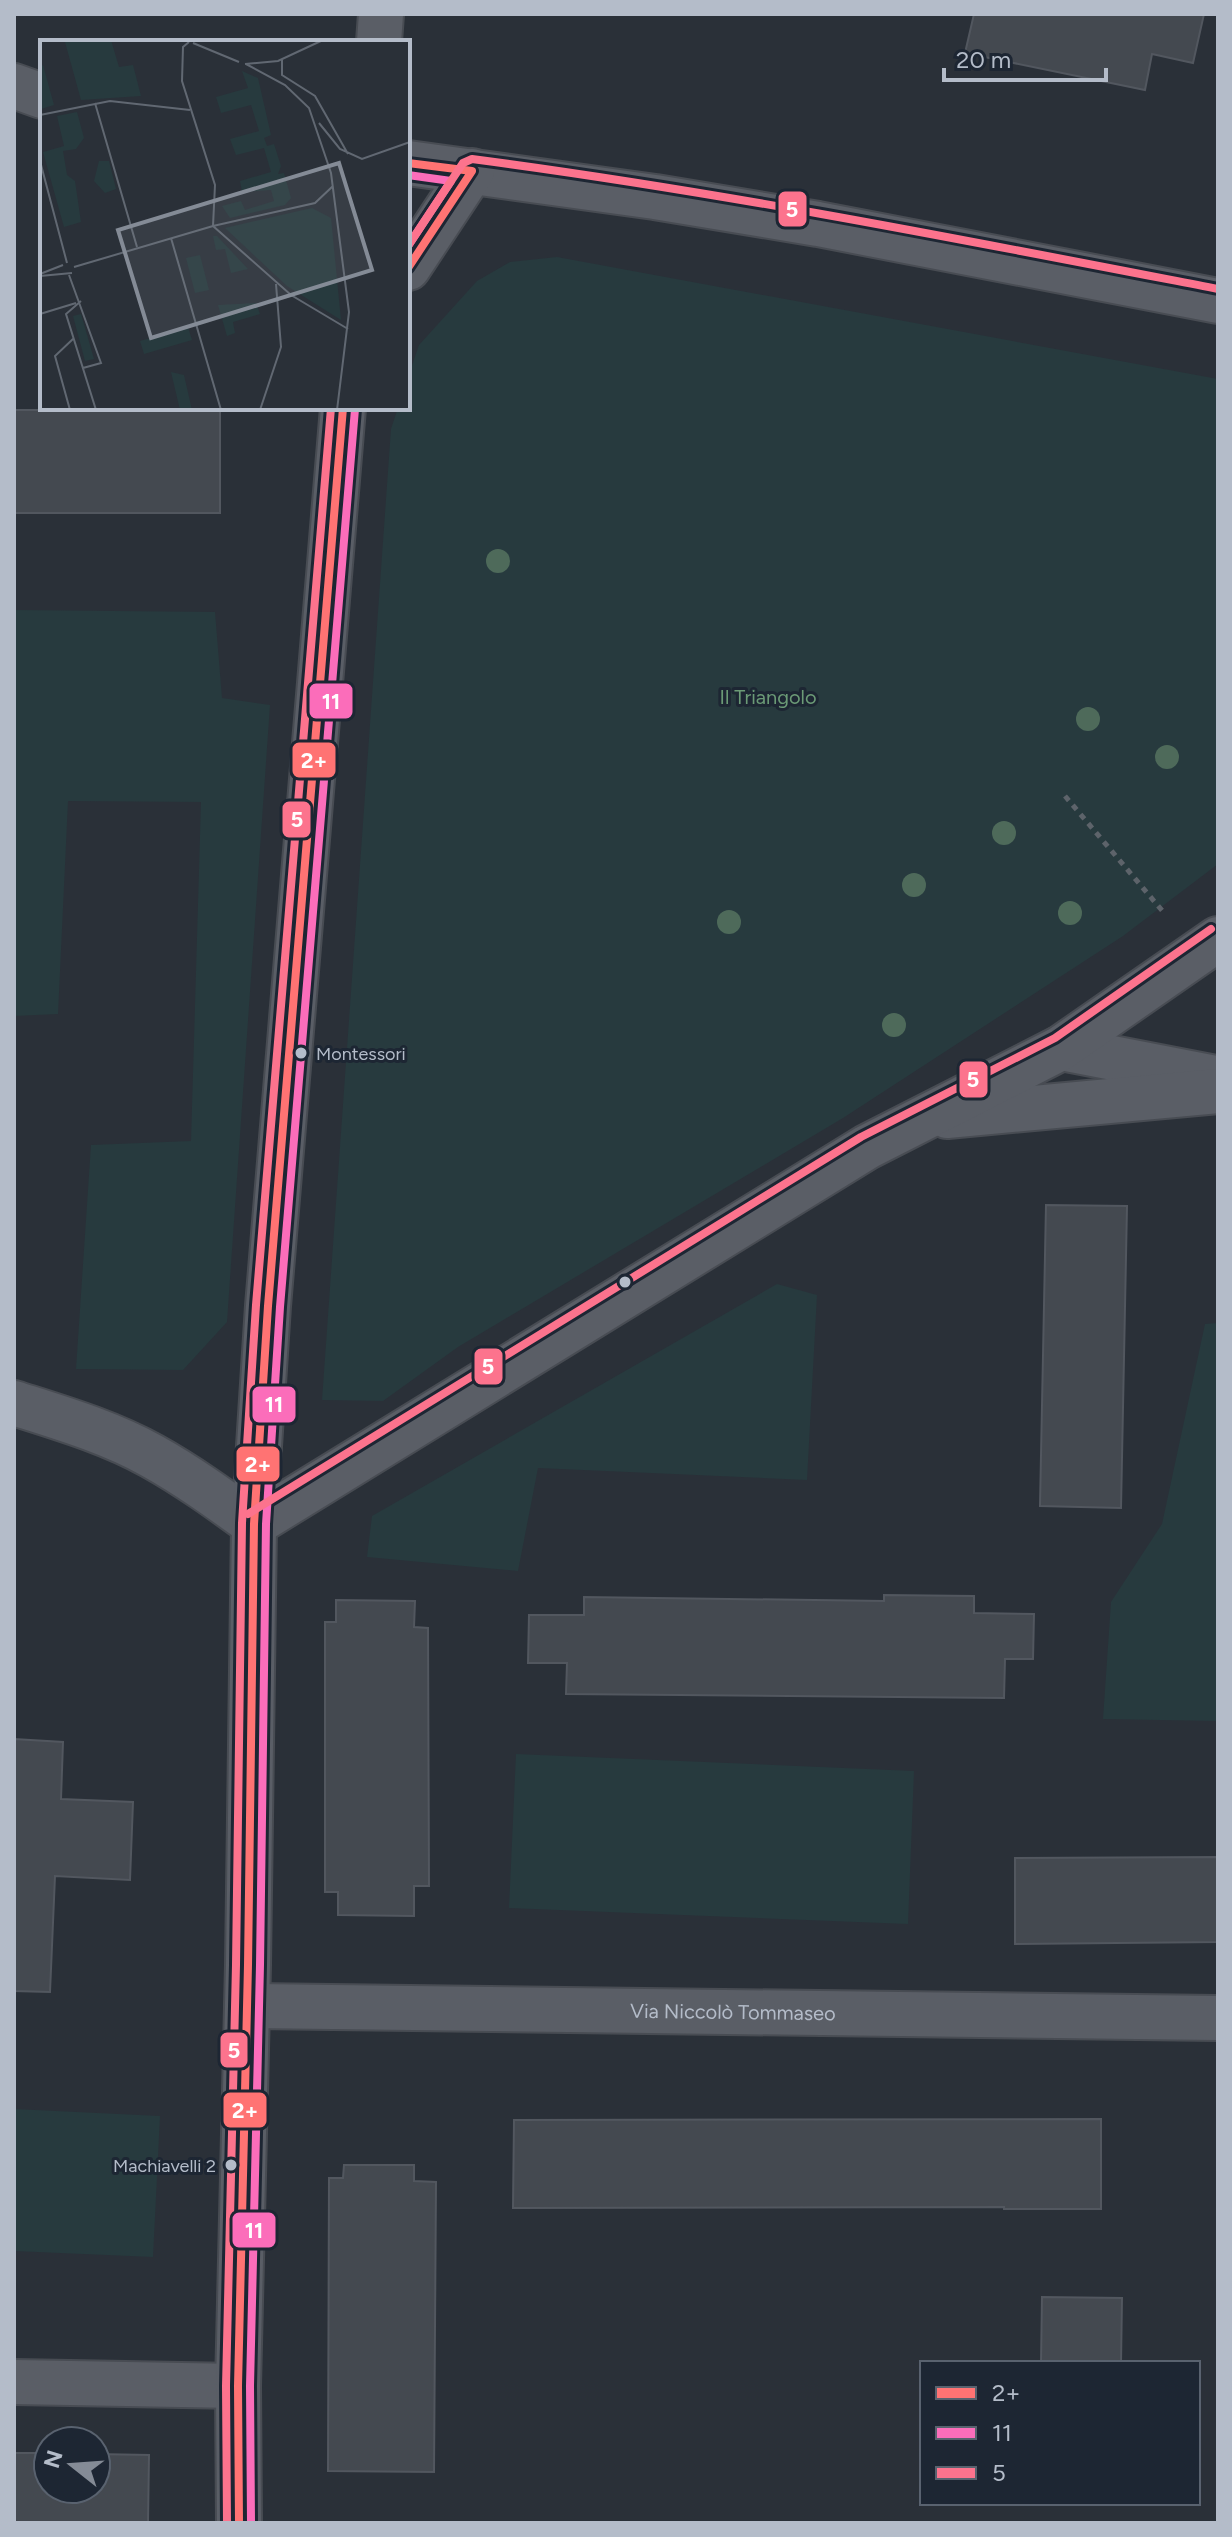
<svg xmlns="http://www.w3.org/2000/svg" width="1232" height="2537" font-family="Figtree,sans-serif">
<rect width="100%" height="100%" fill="#2a3038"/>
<!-- green -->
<g fill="#273a3e">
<polygon points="557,257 1218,379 1218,864 1123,936 843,1118 458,1347 383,1401 322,1400 391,429 398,408 408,408 408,377 419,345 477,281 510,262"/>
<polygon points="14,610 215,612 222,698 270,705 227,1322 183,1370 76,1369 91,1145 191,1141 201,802 68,801 58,1014 14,1016"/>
<polygon points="777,1284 817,1295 807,1480 538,1468 518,1571 367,1557 372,1516"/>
<polygon points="1218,1323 1218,1721 1103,1719 1111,1602 1162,1524 1205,1324"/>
<polygon points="516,1754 914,1771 908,1924 509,1908"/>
<polygon points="14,2109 160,2116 153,2257 14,2251"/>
</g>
<!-- building -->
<g fill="#444950" stroke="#52575f" stroke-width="2">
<polygon points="974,14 1204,14 1193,63 1152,54 1145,90 965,53"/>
<rect x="14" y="410" width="206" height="103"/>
<polygon points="1046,1205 1127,1206 1121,1508 1040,1506"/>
<polygon points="884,1595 974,1596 974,1613 1034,1614 1033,1659 1005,1659 1004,1698 566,1694 567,1663 528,1663 529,1615 584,1615 584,1597 884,1601"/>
<polygon points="336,1600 415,1601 414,1627 428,1628 429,1886 414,1886 414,1916 338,1915 338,1892 325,1892 325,1622 336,1622"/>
<polygon points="14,1739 63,1742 61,1799 133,1802 130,1880 55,1876 50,1992 14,1991"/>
<polygon points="1218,1857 1218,1942 1015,1944 1015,1858"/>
<polygon points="1101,2119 1101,2209 1004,2209 1004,2207 513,2208 514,2120"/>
<polygon points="344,2165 414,2165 414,2181 436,2182 434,2472 328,2471 329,2178 343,2178"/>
<polygon points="1042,2297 1122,2298 1121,2363 1041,2363"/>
<polygon points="14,2453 48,2453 48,2489 96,2489 96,2454 149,2455 148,2523 14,2523"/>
</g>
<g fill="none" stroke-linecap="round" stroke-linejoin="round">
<defs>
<g id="minor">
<polyline points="379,42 381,14"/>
<polyline points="14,86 42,96"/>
<polyline points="408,163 655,197 818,224 1218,301"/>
<polyline points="408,268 472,171"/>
<polyline points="1061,1048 1216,1078"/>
<polyline points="947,1116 1218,1091"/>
<path d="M14,1403c47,15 95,29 138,53 36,20 69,44 102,68"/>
<polyline points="254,1524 867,1147 1061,1048 1218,939"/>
<path id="s1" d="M247,2006l971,12"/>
<polyline points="14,2382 238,2386"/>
<polyline points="239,2523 238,2386 248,1965 254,1524 268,1306 343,408"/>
</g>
</defs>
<!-- minor casing -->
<use href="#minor" stroke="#484c53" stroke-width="48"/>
<!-- path -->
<polyline stroke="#5d636a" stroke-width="5" stroke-dasharray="6 6" stroke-linecap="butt" points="1065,796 1165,914"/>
<!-- minor -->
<use href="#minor" stroke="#5a5e66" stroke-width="44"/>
<defs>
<g id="bus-1">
<polyline points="408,163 472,171 408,268"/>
<polyline points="239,2523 238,2386 248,1965 254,1524 268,1306 343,408"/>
</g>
<g id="bus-2">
<polyline points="408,175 451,181 408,246"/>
<polyline points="251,2523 250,2386 260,1965 266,1524 280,1307 355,409"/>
</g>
<g id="bus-3">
<path d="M408,246l55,-83 9,-4c251,33 498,82 746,130"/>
<polyline points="248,1514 861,1137 1055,1038 1211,929"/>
<polyline points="227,2523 226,2386 236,1965 242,1523 256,1305 331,408"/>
</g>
</defs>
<!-- bus-1 casing -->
<use href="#bus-1" stroke="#1d2633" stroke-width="14"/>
<!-- bus-2 casing -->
<use href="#bus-2" stroke="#1d2633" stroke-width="14"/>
<!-- bus-3 casing -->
<use href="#bus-3" stroke="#1d2633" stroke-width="14"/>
<!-- bus-1 -->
<use href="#bus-1" stroke="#ff7373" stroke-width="8"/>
<!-- bus-2 -->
<use href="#bus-2" stroke="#fb6dba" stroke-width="8"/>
<!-- bus-3 -->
<use href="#bus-3" stroke="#fc738d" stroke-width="8"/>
</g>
<!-- trees -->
<g fill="#4e6a5a">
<circle cx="498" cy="561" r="12"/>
<circle cx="1088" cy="719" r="12"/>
<circle cx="1167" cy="757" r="12"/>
<circle cx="1004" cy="833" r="12"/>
<circle cx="914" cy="885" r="12"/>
<circle cx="1070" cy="913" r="12"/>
<circle cx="729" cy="922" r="12"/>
<circle cx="894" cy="1025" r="12"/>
</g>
<!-- markers -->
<g fill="#b4bcc9" stroke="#1d2633" stroke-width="3">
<circle cx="301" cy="1053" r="7"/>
<circle cx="625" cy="1282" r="7"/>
<circle cx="231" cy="2165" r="7"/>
</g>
<g text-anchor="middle" stroke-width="6" stroke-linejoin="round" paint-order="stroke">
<!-- bus labels -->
<g font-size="18" fill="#b4bcc9" stroke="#1d2633" text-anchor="start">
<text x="316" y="1060">Montessori</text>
<text x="216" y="2172" text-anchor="end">Machiavelli 2</text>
</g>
<!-- park labels -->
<g font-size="20" fill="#6b9a76" stroke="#1d2633">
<text x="768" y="704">Il Triangolo</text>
</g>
<!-- street labels -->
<g font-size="20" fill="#b4bcc9" stroke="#1d2633">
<text dy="7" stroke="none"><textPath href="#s1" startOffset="486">Via Niccolò Tommaseo</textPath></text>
</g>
</g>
<!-- overview -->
<g transform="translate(40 40)">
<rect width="370" height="370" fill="#2a3038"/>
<path d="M71,0l8,27 14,-2 8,31 -60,4 -16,-58zM3,25l11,40 -13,4 -1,-43zM202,31l16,7 13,57 -7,3 3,8 7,-2 7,22 -3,8 6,-1 7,25 -6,7 -55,13 -8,-12 19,-5 4,9 29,-9 -3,-11 -29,2 -2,-11 31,-9 -7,-24 -28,7 -6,-16 29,-8 -8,-26 -30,8 -5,-16 32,-9zM37,72l7,26 -8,11 -13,2 4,24 8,6 6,41 -17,5 -21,-75 21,-6 -7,-30zM59,121h10l7,28 -11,4 -11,-12zM272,168l19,10 10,102 -54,-34 -62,-58zM173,196h4l31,33 -17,4 -6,-24 -9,1zM160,215l9,35 -14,3 -9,-35zM216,263l4,11 -27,8 2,11 -8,3 -9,-31zM41,274l13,45 -9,2 -12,-45zM148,287l4,13 -48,14 -4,-13zM131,332l13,3 8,35h-12z" fill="#273a3e"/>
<path fill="none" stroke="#616872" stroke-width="2" d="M149,2l-6,5 -1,34 33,104 -2,41M153,3l46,19M242,19v16l33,21 33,58M205,24l33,-3 45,-21M206,24l39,21 24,23 22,65 18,139 -12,98M55,63l42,144M0,75l70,-14 80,9M279,83l21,26 22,10 48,-17M0,121l27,102M173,186l78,69 57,34M131,198l50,172M34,227l139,-41 102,-23 18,-17M0,234l23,-9M29,235l32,88 -18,5M0,236l32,-3M41,261l-15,13 30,96M0,274l36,-11M30,370l-15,-54 19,-18M220,370l21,-63 -5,-63"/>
<path fill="#848b96" fill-opacity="0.15" stroke="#848b96" stroke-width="4" d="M299,123l33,107 -221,68 -33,-108z"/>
<rect width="370" height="370" fill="none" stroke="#b4bcc9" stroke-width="4"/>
</g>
<g stroke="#1d2633" stroke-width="3">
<rect x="777" y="190" width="31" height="38" rx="8" fill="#fc738d"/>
<rect x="308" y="682" width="46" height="38" rx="8" fill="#fb6dba"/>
<rect x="291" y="741" width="46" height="38" rx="8" fill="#ff7373"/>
<rect x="281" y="800" width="31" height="39" rx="8" fill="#fc738d"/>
<rect x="958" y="1060" width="31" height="39" rx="8" fill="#fc738d"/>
<rect x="473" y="1347" width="31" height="39" rx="8" fill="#fc738d"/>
<rect x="251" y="1385" width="46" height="39" rx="8" fill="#fb6dba"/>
<rect x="235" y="1445" width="46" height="38" rx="8" fill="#ff7373"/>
<rect x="219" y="2031" width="30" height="38" rx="8" fill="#fc738d"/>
<rect x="222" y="2091" width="46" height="38" rx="8" fill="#ff7373"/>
<rect x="231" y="2211" width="46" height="38" rx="8" fill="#fb6dba"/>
</g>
<g font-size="22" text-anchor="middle" font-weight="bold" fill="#fff">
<text x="792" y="217">5</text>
<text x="331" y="709">11</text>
<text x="314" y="768">2+</text>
<text x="297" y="827">5</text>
<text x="973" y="1087">5</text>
<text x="488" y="1374">5</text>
<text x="274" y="1412">11</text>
<text x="258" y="1472">2+</text>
<text x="234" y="2058">5</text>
<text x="245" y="2118">2+</text>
<text x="254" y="2238">11</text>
</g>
<!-- border -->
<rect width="1232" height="2537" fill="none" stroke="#b4bcc9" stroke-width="32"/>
<!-- legend -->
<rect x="920" y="2361" width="280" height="144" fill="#1d2633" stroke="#59626f" stroke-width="2"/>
<rect x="936" y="2387" width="40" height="12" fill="#ff7373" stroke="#59626f" stroke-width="2"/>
<text x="992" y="2401" font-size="24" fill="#b4bcc9">2+</text>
<rect x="936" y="2427" width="40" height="12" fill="#fb6dba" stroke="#59626f" stroke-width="2"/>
<text x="992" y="2441" font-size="24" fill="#b4bcc9">11</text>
<rect x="936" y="2467" width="40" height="12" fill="#fc738d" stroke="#59626f" stroke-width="2"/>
<text x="992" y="2481" font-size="24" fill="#b4bcc9">5</text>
<!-- north arrow -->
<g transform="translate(72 2465) rotate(287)"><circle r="38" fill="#1d2633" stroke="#59626f" stroke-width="2"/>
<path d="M0-6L14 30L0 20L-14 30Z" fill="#848b96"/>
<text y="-12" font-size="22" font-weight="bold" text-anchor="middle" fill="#b4bcc9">N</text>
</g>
<!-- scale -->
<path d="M944 68v12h162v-12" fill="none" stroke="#b4bcc9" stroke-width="4"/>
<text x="956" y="68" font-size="24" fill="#b4bcc9" stroke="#1d2633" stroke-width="6" paint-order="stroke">20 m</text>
</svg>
